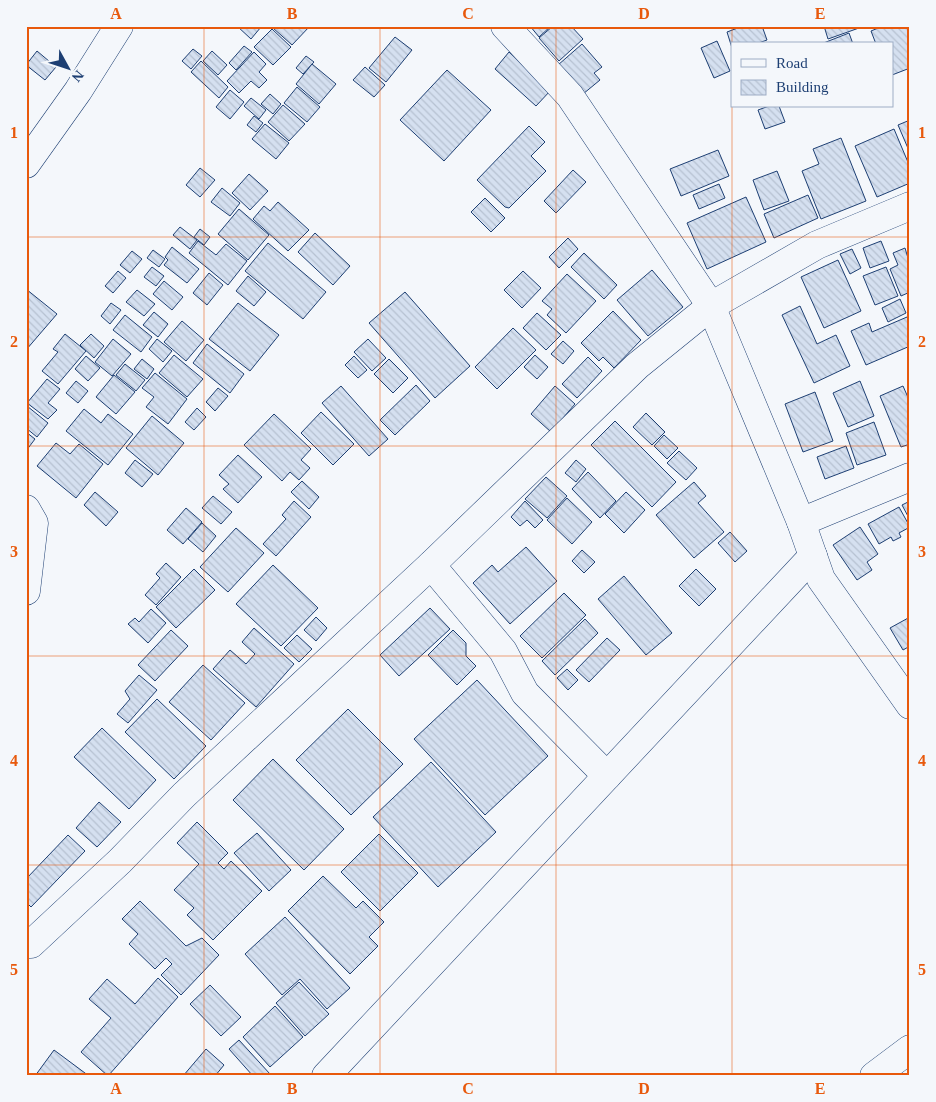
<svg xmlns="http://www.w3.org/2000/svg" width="936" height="1102" font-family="'Times New Roman',serif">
<defs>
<pattern id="building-back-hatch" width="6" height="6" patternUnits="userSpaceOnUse" patternTransform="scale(1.25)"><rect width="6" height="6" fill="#d5e0f0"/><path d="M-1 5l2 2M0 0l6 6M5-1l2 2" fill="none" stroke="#b6c1d1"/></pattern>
</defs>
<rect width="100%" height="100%" fill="#f4f7fb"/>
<!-- building -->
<g fill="url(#building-back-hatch)" stroke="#1d3f73">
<polygon points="237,26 260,26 261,27 251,39"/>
<polygon points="275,26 310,26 292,45 273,28"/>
<polygon points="530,26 551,26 539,37"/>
<polygon points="553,26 571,26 583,39 559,61 539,38"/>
<polygon points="743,26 762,26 767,40 756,44 732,44 732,48 727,32"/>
<polygon points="824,26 858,26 859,28 828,39"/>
<polygon points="883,26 910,26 910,68 892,75 892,44 876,44 871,31"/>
<polygon points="272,29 291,47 273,65 254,47"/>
<polygon points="849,33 853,44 821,44"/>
<polygon points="395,37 412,50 386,82 369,68"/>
<polygon points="717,41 730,71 714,78 701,48"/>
<polygon points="582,44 602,67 594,73 600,80 583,94 558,65"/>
<polygon points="244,46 252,52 236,70 229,63"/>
<polygon points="193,49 202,56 191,69 182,61"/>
<polygon points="37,51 56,67 45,80 26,65"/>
<polygon points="212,51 227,65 218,75 203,61"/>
<polygon points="254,52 266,64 259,72 267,80 259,88 251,81 239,93 227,81"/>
<polygon points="509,52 551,90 536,106 495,69"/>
<polygon points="306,56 314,62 303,74 296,68"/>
<polygon points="201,61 228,87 219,98 191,72"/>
<polygon points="312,64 336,84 319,104 296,84"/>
<polygon points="365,67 385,85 374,97 353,80"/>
<polygon points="447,70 491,110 444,161 400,120"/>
<polygon points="297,87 320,107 307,122 284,103"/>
<polygon points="230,90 244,102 230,119 216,107"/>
<polygon points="270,94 281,104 273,114 261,104"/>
<polygon points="251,98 266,110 259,119 244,106"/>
<polygon points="283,105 305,124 289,141 268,122"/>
<polygon points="769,106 779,106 785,122 765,129 758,110"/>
<polygon points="254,116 263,123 256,132 247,125"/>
<polygon points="910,120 910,153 898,125"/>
<polygon points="265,124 289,143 276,159 252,139"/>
<polygon points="529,126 545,142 531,156 546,171 509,208 505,207 477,180"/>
<polygon points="894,129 910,167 910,183 877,197 855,146"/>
<polygon points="841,138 866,201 821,219 802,171 819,164 813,149"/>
<polygon points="718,150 729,176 681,196 670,169"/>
<polygon points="200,168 215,180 200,197 186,185"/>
<polygon points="573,170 586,182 556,213 544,201"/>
<polygon points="777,171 789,201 764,210 753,180"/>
<polygon points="249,174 268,191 250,210 232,193"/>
<polygon points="719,184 725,198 699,209 693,195"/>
<polygon points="222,188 240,203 230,216 211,202"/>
<polygon points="808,195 818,218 774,238 764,214"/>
<polygon points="746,197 766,242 707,269 687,223"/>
<polygon points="485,198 505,218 491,232 471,212"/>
<polygon points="278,202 309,230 288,251 253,219 264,206 270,211"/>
<polygon points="239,209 269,235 248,260 218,234"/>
<polygon points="180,227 197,240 190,249 173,235"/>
<polygon points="200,229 210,237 204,245 194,237"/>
<polygon points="315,233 350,266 333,285 298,252"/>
<polygon points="568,238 578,249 559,268 549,257"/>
<polygon points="198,241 216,255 226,244 247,261 228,285 189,253"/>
<polygon points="881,241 889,261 870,268 863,248"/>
<polygon points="268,243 326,292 303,319 245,271"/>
<polygon points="172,247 199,269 187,283 164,265 168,260 165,257"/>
<polygon points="905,248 908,258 910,257 910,292 901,296 890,269 898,265 893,253"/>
<polygon points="852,249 861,268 850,274 840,254"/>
<polygon points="153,250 165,259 159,267 147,258"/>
<polygon points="132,251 142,259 130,273 120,265"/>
<polygon points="584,253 617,285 604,299 571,267"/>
<polygon points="838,260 861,311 824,328 801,277"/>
<polygon points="152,267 164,276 156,286 144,277"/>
<polygon points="886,267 898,296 875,305 863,276"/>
<polygon points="652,270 683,307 648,336 617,300"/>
<polygon points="118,271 126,278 113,293 105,286"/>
<polygon points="523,271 541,288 522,308 504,290"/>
<polygon points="209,273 223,285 207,305 193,293"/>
<polygon points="567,274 596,301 566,333 547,315 552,309 542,301"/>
<polygon points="248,276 266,292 254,306 236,291"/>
<polygon points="164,281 183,297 172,310 153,294"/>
<polygon points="26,289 57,314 26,350"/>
<polygon points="137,290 155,304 144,316 126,302"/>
<polygon points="405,292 470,366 435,398 369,323"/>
<polygon points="900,299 906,313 888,322 882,308"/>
<polygon points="111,303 121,310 110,324 101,316"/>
<polygon points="238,303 279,335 250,371 209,339"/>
<polygon points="800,306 817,344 836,335 850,366 814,383 782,315"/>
<polygon points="613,311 641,340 614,368 603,357 599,361 581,343"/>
<polygon points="154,312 168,324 158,337 143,325"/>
<polygon points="537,313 561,335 546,350 523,328"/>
<polygon points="125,315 152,337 141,352 113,330"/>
<polygon points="907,317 910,322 910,346 866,365 851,331 869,323 872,332"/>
<polygon points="182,321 204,340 186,361 164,342"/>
<polygon points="513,328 536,350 497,389 475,367"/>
<polygon points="65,334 86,351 58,384 42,371 58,352 53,349"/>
<polygon points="91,334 104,346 94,358 80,345"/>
<polygon points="113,339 131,354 112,376 95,362"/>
<polygon points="157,339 172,351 163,362 149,349"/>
<polygon points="368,339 386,358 372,371 354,352"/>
<polygon points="563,341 574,351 563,364 551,354"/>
<polygon points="207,344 244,374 230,393 193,363"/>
<polygon points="174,355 203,379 187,397 159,373"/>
<polygon points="535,355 548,367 537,379 524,367"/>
<polygon points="86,356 100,368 88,381 75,369"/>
<polygon points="354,356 367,370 358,378 345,365"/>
<polygon points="588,357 602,371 577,398 562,384"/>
<polygon points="142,359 154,369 147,379 134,369"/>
<polygon points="389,359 408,378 393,393 374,374"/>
<polygon points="125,364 145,380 136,391 116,375"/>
<polygon points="155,373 187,399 168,424 146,407 154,397 142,388"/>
<polygon points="114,375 135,392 116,414 96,397"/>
<polygon points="47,379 60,389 48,403 57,410 48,419 27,403"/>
<polygon points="76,381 88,391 78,403 66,393"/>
<polygon points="860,381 874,416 848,427 833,393"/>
<polygon points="416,385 430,401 395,435 380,420"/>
<polygon points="341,386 388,439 369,456 322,403"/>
<polygon points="555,386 575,404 551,432 531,414"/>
<polygon points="903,386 910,402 910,444 901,447 880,396"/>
<polygon points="218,388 228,396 215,411 206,402"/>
<polygon points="815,392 833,441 803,452 785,404"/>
<polygon points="27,406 48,423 37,437 26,428"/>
<polygon points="197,408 206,417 194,430 185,422"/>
<polygon points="84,409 101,423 108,414 133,434 108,465 66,431"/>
<polygon points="321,412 354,444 333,465 301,433"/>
<polygon points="646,413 665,432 652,445 633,427"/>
<polygon points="274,414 311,449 301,460 310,468 299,480 290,472 282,481 244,445"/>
<polygon points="152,416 184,443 158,475 126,448"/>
<polygon points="615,421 676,482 652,507 591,445"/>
<polygon points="874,422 886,455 857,465 846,433"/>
<polygon points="26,432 35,439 26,451"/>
<polygon points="664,435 678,448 667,459 654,446"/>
<polygon points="56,443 70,454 79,444 103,464 76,498 37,466"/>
<polygon points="846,446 854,468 825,479 817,457"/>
<polygon points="679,451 697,468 686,480 667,463"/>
<polygon points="238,455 262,477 238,503 223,489 229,484 219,475"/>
<polygon points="135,460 153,474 142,487 125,473"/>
<polygon points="576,460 586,469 576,482 565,473"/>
<polygon points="588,472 616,501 600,518 572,489"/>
<polygon points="546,477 567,496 547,518 525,499"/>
<polygon points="302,481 319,497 309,509 291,492"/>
<polygon points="694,482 706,496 698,503 724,532 694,558 656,515"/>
<polygon points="95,492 118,512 106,526 84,505"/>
<polygon points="626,492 645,510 624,533 605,514"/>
<polygon points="213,496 232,512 221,524 202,508"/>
<polygon points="567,498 592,522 572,544 547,520"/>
<polygon points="294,501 311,517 276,556 263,544 286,519 282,515"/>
<polygon points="525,501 543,520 535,528 527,520 520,526 511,517"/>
<polygon points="910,501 910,520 902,505"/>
<polygon points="899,507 910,527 899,533 901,537 893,541 891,537 879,544 868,524"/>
<polygon points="186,508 202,522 183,544 167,530"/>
<polygon points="202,523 216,536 203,552 188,539"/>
<polygon points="860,527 878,554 867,562 872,570 857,580 833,545"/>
<polygon points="236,528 264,553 228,592 200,567"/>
<polygon points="730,532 747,551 735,562 718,543"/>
<polygon points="526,547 557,581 510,624 473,583 492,565 498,572"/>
<polygon points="582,550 595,562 584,573 572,561"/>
<polygon points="166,563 181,577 156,605 145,595 160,578 156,574"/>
<polygon points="273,565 318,608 281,646 236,604"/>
<polygon points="194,569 215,590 176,628 156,607"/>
<polygon points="696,569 716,589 699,606 679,586"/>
<polygon points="624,576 672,633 646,655 598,599"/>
<polygon points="564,593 586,615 542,658 520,636"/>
<polygon points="430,608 450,629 399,676 380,655"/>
<polygon points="151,609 166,623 148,643 128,624 135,618 139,622"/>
<polygon points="316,617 327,628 316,641 304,630"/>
<polygon points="910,617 910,646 903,650 890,628"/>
<polygon points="585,619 598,633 555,675 542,661"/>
<polygon points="254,628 294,664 256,707 213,669 230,650 246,664 255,654 242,642"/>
<polygon points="171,630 188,646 155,681 138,665"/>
<polygon points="453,630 466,643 466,656 476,666 457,685 428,655"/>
<polygon points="297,635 312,649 299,662 284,648"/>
<polygon points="607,638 620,650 589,682 576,670"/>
<polygon points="203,665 245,703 211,740 169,702"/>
<polygon points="567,669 578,680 568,690 557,678"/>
<polygon points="139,675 157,690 128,723 117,714 130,699 125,691"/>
<polygon points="477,680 548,756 485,815 414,739"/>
<polygon points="157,699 206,746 174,779 125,732"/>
<polygon points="348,709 403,764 351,815 296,760"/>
<polygon points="102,728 156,780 129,809 74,757"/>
<polygon points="273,759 344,829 304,870 233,800"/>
<polygon points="431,762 496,832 438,887 373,817"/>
<polygon points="99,802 121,822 97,847 76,828"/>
<polygon points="197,822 228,853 218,863 224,869 231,861 262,891 213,940 187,915 194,908 174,890 199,864 177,843"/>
<polygon points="257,833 291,870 269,891 234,853"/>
<polygon points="379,834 418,873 380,911 341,872"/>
<polygon points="68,835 85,851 31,907 26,902 26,879"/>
<polygon points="323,876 356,908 363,901 384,922 369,937 378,946 350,974 288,911"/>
<polygon points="140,901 186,946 202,938 219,955 181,995 161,975 172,964 166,958 155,969 129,944 138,934 122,919"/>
<polygon points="285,917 350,988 327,1009 300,979 282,995 245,954"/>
<polygon points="158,978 178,997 108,1076 81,1052 111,1018 89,999 107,979 135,1004"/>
<polygon points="299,982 329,1014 305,1036 276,1003"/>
<polygon points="210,985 241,1017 221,1036 190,1004"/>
<polygon points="275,1006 303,1037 270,1067 243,1037"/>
<polygon points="239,1040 270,1074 268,1076 253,1076 229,1049"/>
<polygon points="206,1049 224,1065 215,1076 183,1076"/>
<polygon points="54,1050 89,1076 35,1076"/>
</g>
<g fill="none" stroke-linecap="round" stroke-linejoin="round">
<defs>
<g id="minor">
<polyline points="505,26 570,96 711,306 801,522 821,579 910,705"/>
<polyline points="26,164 78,91 119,26"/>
<polyline points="26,509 34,523 26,591"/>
<polyline points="801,522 910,477"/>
<polyline points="431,565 503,651 525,693 607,776"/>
<polyline points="26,944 31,944 120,861 184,795 431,565 637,366 711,306 817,245 910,206"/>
<polyline points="326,1076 813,556"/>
<polyline points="874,1076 910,1049"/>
</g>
</defs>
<!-- minor casing -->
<use href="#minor" stroke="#1d3f73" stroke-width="29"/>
<!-- minor -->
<use href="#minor" stroke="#f4f7fb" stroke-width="28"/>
</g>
<!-- grid -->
<path fill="none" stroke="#e8590c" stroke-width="1" stroke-opacity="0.55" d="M204,26v1050M380,26v1050M556,26v1050M732,26v18M732,106v970M26,237h884M26,446h884M26,656h884M26,865h884"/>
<!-- border -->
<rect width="936" height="1102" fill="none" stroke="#f4f7fb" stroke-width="55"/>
<!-- legend -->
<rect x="731" y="42" width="162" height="65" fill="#f4f7fb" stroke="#9eadc5"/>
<rect x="741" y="59" width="25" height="8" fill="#f4f7fb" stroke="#9eadc5"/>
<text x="776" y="68" font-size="15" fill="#1d3f73">Road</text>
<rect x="741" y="80" width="25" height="15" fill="url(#building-back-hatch)" stroke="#9eadc5"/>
<text x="776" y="92" font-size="15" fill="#1d3f73">Building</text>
<!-- north arrow -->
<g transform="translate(68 68) rotate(130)" stroke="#f4f7fb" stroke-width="4" paint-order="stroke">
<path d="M0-4L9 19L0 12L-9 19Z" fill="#1d3f73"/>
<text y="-8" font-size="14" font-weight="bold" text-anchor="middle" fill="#1d3f73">N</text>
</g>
<rect x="28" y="28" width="880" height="1046" fill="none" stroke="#e8590c" stroke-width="2"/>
<g font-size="16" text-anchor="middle" font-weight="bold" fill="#e8590c">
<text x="116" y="19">A</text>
<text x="292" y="19">B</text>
<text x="468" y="19">C</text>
<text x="644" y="19">D</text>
<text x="820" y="19">E</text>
<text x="14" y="138">1</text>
<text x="922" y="138">1</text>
<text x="14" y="347">2</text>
<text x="922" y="347">2</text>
<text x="14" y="557">3</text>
<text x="922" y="557">3</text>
<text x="14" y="766">4</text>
<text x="922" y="766">4</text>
<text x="14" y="975">5</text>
<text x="922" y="975">5</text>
<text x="116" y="1094">A</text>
<text x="292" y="1094">B</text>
<text x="468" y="1094">C</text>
<text x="644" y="1094">D</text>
<text x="820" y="1094">E</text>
</g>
</svg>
